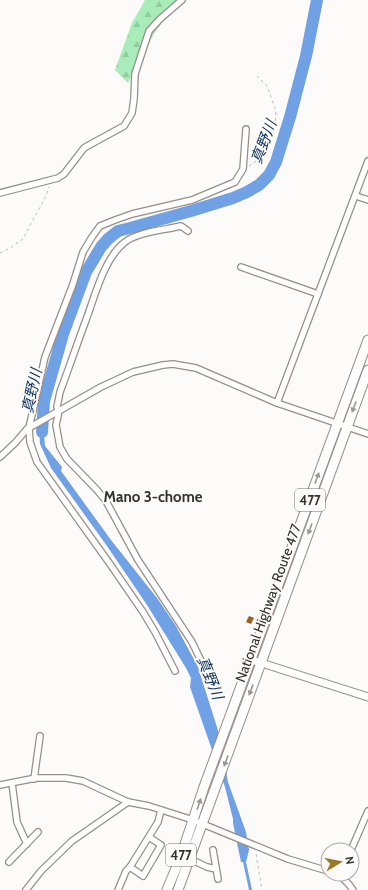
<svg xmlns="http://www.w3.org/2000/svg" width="368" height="890" font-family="Cabin,'Noto Sans JP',sans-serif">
<defs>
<pattern id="forest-firs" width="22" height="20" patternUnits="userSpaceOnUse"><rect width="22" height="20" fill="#a7ecb9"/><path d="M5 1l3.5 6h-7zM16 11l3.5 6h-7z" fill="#90cb9f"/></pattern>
<pattern id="building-back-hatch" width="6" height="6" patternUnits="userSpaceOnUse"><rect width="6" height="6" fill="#a36125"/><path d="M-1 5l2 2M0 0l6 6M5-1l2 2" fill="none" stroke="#7e4c1f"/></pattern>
</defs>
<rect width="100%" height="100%" fill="#fdfbf9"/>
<!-- forest -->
<polygon fill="url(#forest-firs)" points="145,0 177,0 154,34 128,83 115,70 132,23"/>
<!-- water -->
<polygon fill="#6fa1e4" points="43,425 45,446 62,467 61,471 111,540 157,598 176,626 198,667 221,740 228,782 246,832 249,850 246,862 252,890 249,890 243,862 241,862 233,823 233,819 225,787 190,687 191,678 186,668 147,605 107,546 51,468 40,444 39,427"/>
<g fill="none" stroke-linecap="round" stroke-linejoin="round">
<!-- river -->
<polyline stroke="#6fa1e4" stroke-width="12" points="42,432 44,401 63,334 86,272 101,247 108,239 118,231 130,228 191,211 233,198 247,192 259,185 269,175 276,162 290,117 306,56 317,0"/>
</g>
<!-- building -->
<polygon fill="url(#building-back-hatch)" points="249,616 254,618 251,624 246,622"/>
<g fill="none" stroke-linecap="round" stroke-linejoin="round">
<defs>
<g id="minor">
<polyline points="0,193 58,178 64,174 84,148 91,144 124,126 132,113 134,99 135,74 149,31 160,19 182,0"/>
<polyline points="356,196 368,200"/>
<path d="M188,231l-7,-5c-16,4 -44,6 -56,16 -21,16 -30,54 -39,78 -9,24 -17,48 -26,72l-3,15 2,4 -3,14 4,22 7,12 30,31 9,11 32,59 54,82 22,46"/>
<polyline points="241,267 318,294"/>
<polyline points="277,403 368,161"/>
<polyline points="0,457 15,443 27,429 101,387 133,372 163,365 173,364 196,368 277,403 368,434"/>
<polyline points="175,671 155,632 143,612 110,564 37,462 30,442 29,428 45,357 73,284 83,252 92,237 100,226 115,220 132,214 192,200 235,182 243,169 246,129"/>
<polyline points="34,779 40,736"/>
<polyline points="12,783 17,822 27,844"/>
<polyline points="0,785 36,778 66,778 83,781 128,802 149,806 193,820 288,859 328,871"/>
<polyline points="149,837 161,845 143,876 130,867 158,822 161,810"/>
<polyline points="213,850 218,879"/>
<polyline points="351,850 368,811"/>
<polyline points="190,859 207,867 216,869"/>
<polyline points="9,862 38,832"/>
<path d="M336,874c7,3 13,10 17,16"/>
<polyline points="26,890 41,871 72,841 128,802"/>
<polyline points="118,890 126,871 130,867"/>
</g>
<polyline id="tertiary" points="252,660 368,697"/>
<g id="trunk">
<polyline points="167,890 181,856 204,787 368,340"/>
<polyline points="178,890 368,370"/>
</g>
</defs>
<!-- minor casing -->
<use href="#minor" stroke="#998d85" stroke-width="8"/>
<!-- tertiary casing -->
<use href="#tertiary" stroke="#998d85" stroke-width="9"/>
<!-- trunk casing -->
<use href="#trunk" stroke="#998d85" stroke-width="11"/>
<!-- path -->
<g stroke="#bebbb9" stroke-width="1" stroke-dasharray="3 3" stroke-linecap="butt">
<polyline points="249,166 255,162 269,143 275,127 276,111 267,86 257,76"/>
<polyline points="0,253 10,248 23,239 46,196 49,187"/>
<polyline points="256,854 262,890"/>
</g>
<!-- minor -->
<use href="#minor" stroke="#fff" stroke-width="5.5"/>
<!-- tertiary -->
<use href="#tertiary" stroke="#fff" stroke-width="7"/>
<!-- trunk -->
<use href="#trunk" stroke="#fff" stroke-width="9"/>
</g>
<!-- one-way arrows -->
<defs><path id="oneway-solid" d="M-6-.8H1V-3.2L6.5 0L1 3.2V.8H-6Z"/></defs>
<g fill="#9a9896">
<use href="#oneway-solid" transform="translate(354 407) rotate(111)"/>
<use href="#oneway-solid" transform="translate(317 478) rotate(-70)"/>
<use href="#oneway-solid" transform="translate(310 529) rotate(110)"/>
<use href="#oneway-solid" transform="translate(251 690) rotate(110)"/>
<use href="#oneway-solid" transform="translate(226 761) rotate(110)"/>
<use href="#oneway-solid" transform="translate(199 804) rotate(-71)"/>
</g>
<g text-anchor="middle" stroke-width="4" stroke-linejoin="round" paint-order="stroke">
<!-- shield labels -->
<g fill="#fdfbf9" stroke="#726e6a" stroke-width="1">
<rect x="295" y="489" width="30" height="22" rx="3"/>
<rect x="166" y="844" width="30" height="22" rx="3"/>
</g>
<g font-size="13" font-weight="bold" fill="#36312d">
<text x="310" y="505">477</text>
<text x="181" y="860">477</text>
</g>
<!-- street labels -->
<g font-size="14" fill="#36312d" stroke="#fdfbf9">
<text transform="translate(268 603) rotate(-70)" y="5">National Highway Route 477</text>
</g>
<!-- water labels -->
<g font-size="15" font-style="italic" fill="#0e315b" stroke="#fdfbf9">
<text transform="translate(264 142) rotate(-69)" y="5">真野川</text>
<text transform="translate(32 391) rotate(-78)" y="5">真野川</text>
<text transform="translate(210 678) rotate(68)" y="5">真野川</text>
</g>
<!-- neighbourhood labels -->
<g font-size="15" font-weight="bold" fill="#36312d" stroke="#fdfbf9">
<text x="153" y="502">Mano 3-chome</text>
</g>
</g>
<!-- north arrow -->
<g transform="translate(340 862) rotate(80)"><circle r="19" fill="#fdfbf9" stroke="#adaaa7"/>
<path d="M0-3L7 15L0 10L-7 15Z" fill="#9b7823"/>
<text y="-6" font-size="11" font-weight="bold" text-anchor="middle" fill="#36312d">N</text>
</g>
</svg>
